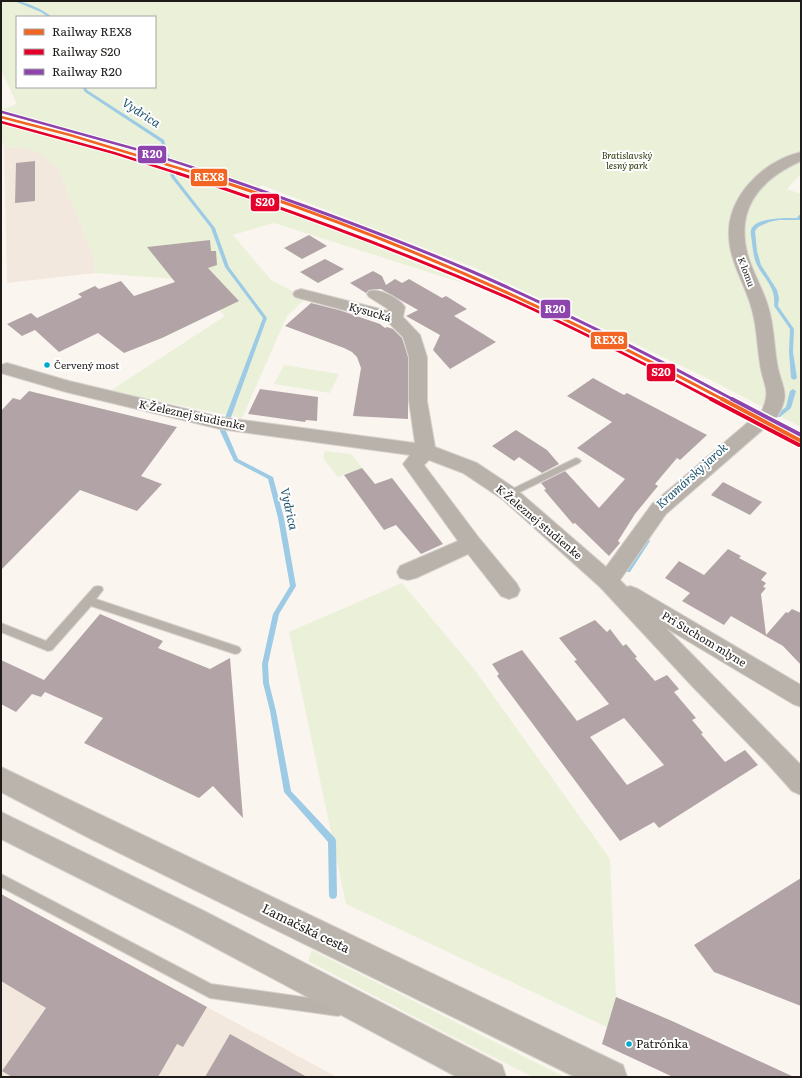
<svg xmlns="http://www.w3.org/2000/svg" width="802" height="1078" font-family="Literata,serif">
<rect width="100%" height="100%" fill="#fbf5f0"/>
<!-- built -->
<g fill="#f3e8de">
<polygon points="4,147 26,148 46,156 52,165 57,165 94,257 95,273 7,283"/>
<polygon points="1,894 207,1007 337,1077 1,1077"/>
</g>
<!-- green -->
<g fill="#eaf1d8" fill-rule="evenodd">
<path d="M1,1h800v173l-14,15 14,5v233l-90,-47 -238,-113 -211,-82 -12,9 222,92 -198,-63 -41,12 38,45 35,18 -19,18 -45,102 -132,-27 115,-75 -36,-36 -94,-7 -1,-16 -37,-91 -5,-1c-11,-17 -29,-17 -48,-18l-3,-10v-27l16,-6 -16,-34zM17,17h138v70h-138z"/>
<polygon points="284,365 339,374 330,393 274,384"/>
<polygon points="325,451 351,454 362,468 338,477 323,458"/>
<polygon points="402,583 474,669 610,859 616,997 607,1027 346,904 289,632"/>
<polygon points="312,950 565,1077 533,1077 453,1037 308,961"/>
</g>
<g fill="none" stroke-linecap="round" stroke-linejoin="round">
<!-- stream -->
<g fill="#9dcbe5" fill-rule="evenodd">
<path d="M14,1c12,0 29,9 38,16h-4l-7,-5z"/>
<polygon points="82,87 86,87 87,90 164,140 175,177 215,228 229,267 267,318 226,431 238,459 273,477 284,518 296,586 279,614 268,664 269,683 276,711 291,791 335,838 336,841 337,895 336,898 333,899 330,898 329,895 328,842 284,792 270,711 263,683 262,664 273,614 290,586 278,518 268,479 234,461 220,431 263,318 225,267 211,228 171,177 161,142 85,92"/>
<path d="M799,215h2v3l-1,2h-21l-10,2 -11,5 -3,4 2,20 4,14 16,25 2,8 -1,8 16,23 -1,23 4,26 -3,2 -3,-2 -2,-26 1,-23 -16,-23c2,-18 -8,-25 -16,-39 -4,-7 -5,-16 -6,-24 0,-4 -2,-9 -1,-13 4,-13 35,-12 46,-12z"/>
<polygon points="793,389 796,391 791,408 780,417 776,417 775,416 776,415 786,407 790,391"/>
<polygon points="645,539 649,539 650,541 630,572 626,572 625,570 626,568"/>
</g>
</g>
<!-- building -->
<g fill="#b2a4a6" fill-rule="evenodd">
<polygon points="35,161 35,201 15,203 16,163"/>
<polygon points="309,235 327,246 302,259 284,248"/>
<polygon points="210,240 211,251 216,251 217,265 208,268 239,301 162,338 124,353 98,333 59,352 35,330 22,336 7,324 31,313 37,318 82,297 78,294 95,286 99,289 121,281 134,296 175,282 147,247"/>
<polygon points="325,259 344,269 318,283 300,272"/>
<polygon points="373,271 382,276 386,285 395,279 402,283 409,279 442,298 446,296 467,309 454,316 496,342 450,369 433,350 440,335 406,316 418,310 381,289 369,290 366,293 350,283"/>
<polygon points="311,303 339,310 380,324 385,328 387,327 393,329 402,338 408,357 408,419 353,416 361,368 357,357 352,352 344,348 285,326"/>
<polygon points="593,378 624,395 627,393 707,435 680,460 677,458 655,484 658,486 635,514 618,541 620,543 609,556 575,523 573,524 544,490 546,489 541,483 565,471 599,508 625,479 577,448 612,422 567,396"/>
<polygon points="260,389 318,397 317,421 306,420 305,422 248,414"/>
<polygon points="29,391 177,427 141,476 162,484 137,511 80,490 1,570 1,411 13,398 20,400"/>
<polygon points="516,430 547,450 559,464 542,473 519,457 514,461 492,446"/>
<polygon points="362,468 375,484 392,478 443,544 421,554 396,525 384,530 344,475"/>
<polygon points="723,482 762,502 750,515 711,495"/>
<polygon points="728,549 741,556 739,558 767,573 761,580 766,583 763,587 766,588 761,594 766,635 786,612 788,613 792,609 801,613 801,665 783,646 731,616 724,625 682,601 690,593 665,578 679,561 704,575"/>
<polygon points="100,614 163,641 158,648 210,669 230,658 243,818 213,786 199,798 84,743 103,718 45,692 41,697 32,694 16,712 1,704 1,660 44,680"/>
<path d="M595,620l12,12 3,-3 13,17 3,-2 11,13 -2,1 20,23 12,-6 12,14 -5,3 22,26 -4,2 11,13 -2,1 24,28 20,-12 13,15 -99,63 -5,-6 -34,19 -123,-165 2,-2 -7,-10 30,-14 55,71 32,-17 -35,-43 3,-1 -18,-22zM624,718l40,47 -37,20 -37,-48z"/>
<polygon points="801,878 801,1006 714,972 694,945"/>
<polygon points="1,894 207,1007 183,1047 177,1044 158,1077 12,1077 2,1071 46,1008 1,981"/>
<polygon points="616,997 672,1021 794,1077 673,1077 602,1044"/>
<polygon points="230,1034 307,1077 205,1077"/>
</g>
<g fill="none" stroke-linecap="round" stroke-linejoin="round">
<defs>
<g id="lane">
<polygon points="576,458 579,459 581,461 579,463 512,496 506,496 504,494 506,492"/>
<polygon points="98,586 102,587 103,590 96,599 239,647 241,650 239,653 235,654 91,606 52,650 48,651 1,632 1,623 46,641 94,587"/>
<polygon points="1,874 211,984 338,1002 343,1004 345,1009 343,1014 338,1016 210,998 1,887"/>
</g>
<path id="street" d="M801,152v9c-42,19 -66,48 -53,95 5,17 15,33 20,50 6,19 6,38 9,57 4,25 15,29 0,54l-10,1 2,4 -2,4 -101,88 -46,66 7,7 3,-1 8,3 163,96v22l-8,-3 -127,-76 135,137v30l-9,-4 -25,-28 -75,-77 -92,-99 -98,-88 -39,-26 -34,-13 -5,5 55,73 38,46 3,6 -3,6 -8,3 -8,-3 -33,-42 -52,24 -8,2 -8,-2 -3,-6 3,-6 58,-25 -55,-77 7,-9 -190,-26 -154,-37 -65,-19v-8l6,-2 62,18 151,36 195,26 -6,-42v-44l-6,-20 -15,-15 -93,-25 -2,-3 2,-3 6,-2 87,22v-2l-19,-12 -2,-3 2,-3c11,-3 30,7 36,16l-2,10 17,18 7,22v44l8,46 42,16 39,26 90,78 46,-63 101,-86 10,-1 -2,-4c11,-25 2,-26 -1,-49 -3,-18 -3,-36 -8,-54 -6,-24 -22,-47 -23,-72 -3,-41 34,-77 72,-86z"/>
<g id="primary">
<polygon points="1,767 623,1065 627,1077 575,1077 89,838 1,792"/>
<polygon points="1,812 204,911 502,1065 506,1077 457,1077 184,931 1,839"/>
</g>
</defs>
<!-- lane casing -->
<use href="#lane" stroke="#d7d2ce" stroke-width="2"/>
<!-- street casing -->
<use href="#street" stroke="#d7d2ce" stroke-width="2"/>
<!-- primary casing -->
<use href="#primary" stroke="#d7d2ce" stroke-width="2"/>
<!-- lane -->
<use href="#lane" fill="#b9b2aa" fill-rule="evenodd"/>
<!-- street -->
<use href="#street" fill="#b9b2aa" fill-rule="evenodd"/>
<!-- primary -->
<use href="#primary" fill="#bbb4ac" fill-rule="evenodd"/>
<defs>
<polyline id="rail-1-far2" points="1,117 70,135 198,174"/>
<path id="rail-1-far1" d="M195,173c184,57 359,136 529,227"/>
<polyline id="rail-1" points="722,399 801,441"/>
<polyline id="rail-2-far2" points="1,122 114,153 180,174"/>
<path id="rail-2-far1" d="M177,173c114,37 226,79 336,127 68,31 134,65 200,100"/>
<polyline id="rail-2" points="711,399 799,445"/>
<polyline id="rail-3-far2" points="2,112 139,150 213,174"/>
<path id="rail-3-far1" d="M210,173c89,30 177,62 263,99 89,39 176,82 261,128"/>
<polyline id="rail-3" points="732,399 801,435"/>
</defs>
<!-- rail-1-far2 casing -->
<use href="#rail-1-far2" stroke="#fff" stroke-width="4.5"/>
<!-- rail-1-far1 casing -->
<use href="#rail-1-far1" stroke="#fff" stroke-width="5.5"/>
<!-- rail-1 casing -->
<use href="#rail-1" stroke="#fff" stroke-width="7"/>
<!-- rail-2-far2 casing -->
<use href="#rail-2-far2" stroke="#fff" stroke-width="4.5"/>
<!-- rail-2-far1 casing -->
<use href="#rail-2-far1" stroke="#fff" stroke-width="5.5"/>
<!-- rail-2 casing -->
<use href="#rail-2" stroke="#fff" stroke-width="7"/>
<!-- rail-3-far2 casing -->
<use href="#rail-3-far2" stroke="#fff" stroke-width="4.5"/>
<!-- rail-3-far1 casing -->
<use href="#rail-3-far1" stroke="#fff" stroke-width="5.5"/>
<!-- rail-3 casing -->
<use href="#rail-3" stroke="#fff" stroke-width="7"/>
<!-- rail-1-far2 -->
<use href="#rail-1-far2" stroke="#f26522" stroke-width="2.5"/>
<!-- rail-1-far1 -->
<use href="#rail-1-far1" stroke="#f26522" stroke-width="3"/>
<!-- rail-1 -->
<use href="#rail-1" stroke="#f26522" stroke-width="4"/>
<!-- rail-2-far2 -->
<use href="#rail-2-far2" stroke="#e4002b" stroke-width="2.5"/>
<!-- rail-2-far1 -->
<use href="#rail-2-far1" stroke="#e4002b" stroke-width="3"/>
<!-- rail-2 -->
<use href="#rail-2" stroke="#e4002b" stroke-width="4"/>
<!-- rail-3-far2 -->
<use href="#rail-3-far2" stroke="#8e44ad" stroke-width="2.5"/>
<!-- rail-3-far1 -->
<use href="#rail-3-far1" stroke="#8e44ad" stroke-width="3"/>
<!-- rail-3 -->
<use href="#rail-3" stroke="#8e44ad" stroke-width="4"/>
</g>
<!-- markers -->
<g fill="#00a9ce" stroke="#fff" stroke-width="1.5">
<circle cx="47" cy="365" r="3.5"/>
<circle cx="629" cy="1044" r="3.5"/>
</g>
<g text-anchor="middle" stroke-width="4" stroke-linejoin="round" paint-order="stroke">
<!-- far-park labels -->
<g font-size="9" font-style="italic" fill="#233101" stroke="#fff">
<text x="627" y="159">Bratislavský<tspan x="627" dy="10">lesný park</tspan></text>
</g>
<!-- far-street labels -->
<g font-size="9" fill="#1e1b18" stroke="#fff">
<text transform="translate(746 272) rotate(69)" y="3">K lomu</text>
</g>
<!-- bus labels -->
<g font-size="10" fill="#1e1b18" stroke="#fff" text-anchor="start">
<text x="54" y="369">Červený most</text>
</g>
<!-- street labels -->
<g font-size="11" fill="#1e1b18" stroke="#fff">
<text transform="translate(370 312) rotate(16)" y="4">Kysucká</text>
<text transform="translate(192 415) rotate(12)" y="4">K Železnej studienke</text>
<text transform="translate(539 522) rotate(40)" y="4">K Železnej studienke</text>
<text transform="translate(704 639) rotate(31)" y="4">Pri Suchom mlyne</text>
</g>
<!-- water labels -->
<g font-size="12" font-style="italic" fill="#1e536f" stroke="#fff">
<text transform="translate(141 113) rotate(33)" y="4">Vydrica</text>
<text transform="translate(692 476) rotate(-42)" y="4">Kramársky jarok</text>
<text transform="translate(289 509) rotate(77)" y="4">Vydrica</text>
</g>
<!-- near-bus labels -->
<g font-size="12" fill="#1e1b18" stroke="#fff" text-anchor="start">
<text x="636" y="1048">Patrónka</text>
</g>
<!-- near-street labels -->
<g font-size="13" fill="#1e1b18" stroke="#fff">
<text transform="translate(306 928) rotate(26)" y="5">Lamačská cesta</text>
</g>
</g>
<g stroke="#fff" stroke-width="1.5">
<rect x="137" y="145" width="30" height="19" rx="4" fill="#8e44ad"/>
<rect x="190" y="168" width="38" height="19" rx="4" fill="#f26522"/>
<rect x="250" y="193" width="30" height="19" rx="4" fill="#e4002b"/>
<rect x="540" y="299" width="31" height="20" rx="4" fill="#8e44ad"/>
<rect x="590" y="331" width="38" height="19" rx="4" fill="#f26522"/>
<rect x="646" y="363" width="30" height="19" rx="4" fill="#e4002b"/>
</g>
<g font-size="11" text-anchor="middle" font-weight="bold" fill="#fff">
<text x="152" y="158">R20</text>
<text x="209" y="181">REX8</text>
<text x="265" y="206">S20</text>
<text x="555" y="313">R20</text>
<text x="609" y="344">REX8</text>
<text x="661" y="376">S20</text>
</g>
<!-- border -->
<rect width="802" height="1078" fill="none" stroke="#1e1b18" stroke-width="4"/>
<!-- legend -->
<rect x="16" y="16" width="140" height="72" fill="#ffffff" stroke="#a5a4a3"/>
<rect x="24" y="29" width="20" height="6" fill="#f26522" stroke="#a5a4a3"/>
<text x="52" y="36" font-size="12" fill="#1e1b18">Railway REX8</text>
<rect x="24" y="49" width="20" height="6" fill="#e4002b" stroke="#a5a4a3"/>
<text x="52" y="56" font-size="12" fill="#1e1b18">Railway S20</text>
<rect x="24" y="69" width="20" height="6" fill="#8e44ad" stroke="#a5a4a3"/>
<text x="52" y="76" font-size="12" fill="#1e1b18">Railway R20</text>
</svg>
